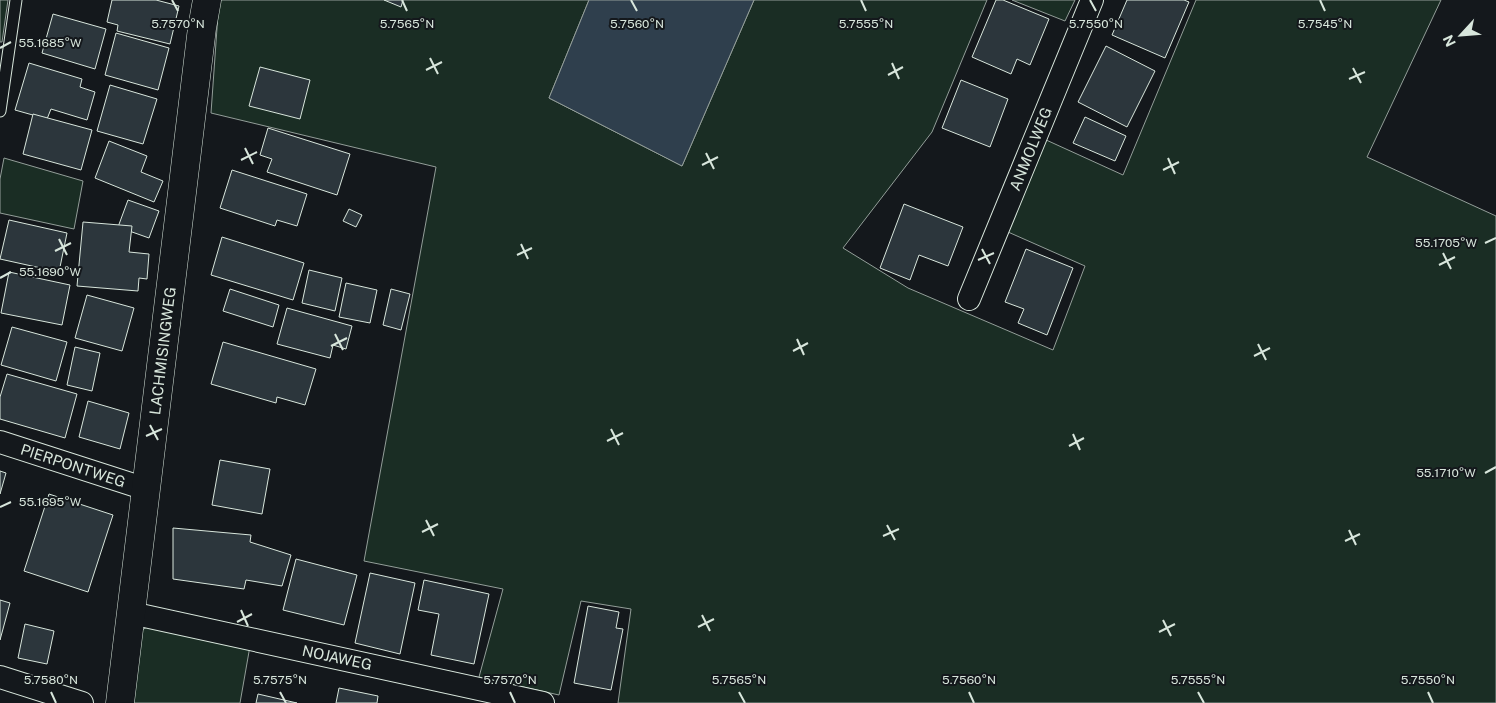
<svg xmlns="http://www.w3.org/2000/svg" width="1496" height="703" font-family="'Public Sans',sans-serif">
<rect width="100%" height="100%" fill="#14181c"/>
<!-- green -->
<g fill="#1a2d24" stroke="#939e99">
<polygon points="0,0 8,0 2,42 0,42"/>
<polygon points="219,0 589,0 549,98 682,166 754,0 987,0 932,132 843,248 908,288 1053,350 1085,266 1008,232 1044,139 1123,175 1196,0 1441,0 1367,157 1496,216 1496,703 618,703 631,609 581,601 559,695 479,677 503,589 364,561 436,167 211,113"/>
<polygon points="1012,0 1075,0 1065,21"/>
<polygon points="4,158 83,181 74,229 0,213 0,179"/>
<polygon points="151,625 250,646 240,703 132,703 140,631"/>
</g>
<!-- water -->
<polygon fill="#2f3f4d" stroke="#939e99" points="589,0 754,0 682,166 549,98"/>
<!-- building -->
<g fill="#2c363c" stroke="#d8e6dc">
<polygon points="112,0 156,0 179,6 170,44 117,31 118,25 107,22"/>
<polygon points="384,0 403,0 401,7"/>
<polygon points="996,0 1003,0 1049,19 1030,65 1017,59 1011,74 972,57"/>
<polygon points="1127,0 1184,0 1189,2 1165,58 1112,35"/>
<polygon points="53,14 106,29 95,69 42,53"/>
<polygon points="116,33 169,48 158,90 105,75"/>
<polygon points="1106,46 1155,71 1127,127 1078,102"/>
<polygon points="29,63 82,79 80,87 95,92 87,120 51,109 47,119 15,110"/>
<polygon points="260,67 310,80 300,119 249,106"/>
<polygon points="961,80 1008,99 990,147 942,128"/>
<polygon points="110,85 157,99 143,144 97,131"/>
<polygon points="33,114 92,130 81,170 23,154"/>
<polygon points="1085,117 1126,136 1115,161 1073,143"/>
<polygon points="268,128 350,154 337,195 267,172 272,159 260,155"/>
<polygon points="109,141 147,156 141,172 163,181 154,202 95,178"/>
<polygon points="232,170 307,194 297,226 277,220 275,226 220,208"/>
<polygon points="128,200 159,211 149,238 118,227"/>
<polygon points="904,204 963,227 948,266 919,255 910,280 880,268"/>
<polygon points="349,209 362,215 356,227 343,221"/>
<polygon points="9,220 67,233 59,272 0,259"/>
<polygon points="83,222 132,226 129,252 149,254 147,279 139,278 138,291 77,286"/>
<polygon points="222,237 304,263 293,300 211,275"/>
<polygon points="1026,249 1073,268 1047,335 1018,323 1024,309 1005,302"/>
<polygon points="309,270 342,278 335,311 302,303"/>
<polygon points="9,272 70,285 62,325 1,313"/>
<polygon points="346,283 377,290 370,323 339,317"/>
<polygon points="230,289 279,305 273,327 223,311"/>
<polygon points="391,289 410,294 401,330 383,325"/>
<polygon points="87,295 134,308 122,351 75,338"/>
<polygon points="287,308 352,326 346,349 333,345 330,358 277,344"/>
<polygon points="12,327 67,342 56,381 1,365"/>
<polygon points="223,342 316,369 305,405 277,397 276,403 211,384"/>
<polygon points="75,347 100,353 92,391 67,385"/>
<polygon points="7,374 77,394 65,438 0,419 0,397"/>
<polygon points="88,401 129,413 120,449 79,437"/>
<polygon points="220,460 270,469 262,514 212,505"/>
<polygon points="0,471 6,473 0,494"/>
<polygon points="49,494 113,515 88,592 24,571"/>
<polygon points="173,528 251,535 250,542 291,555 282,586 246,580 244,589 173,579"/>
<polygon points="296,559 357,575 344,625 283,610"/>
<polygon points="370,573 415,583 400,654 355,643"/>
<polygon points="424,580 489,594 474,664 431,655 439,614 418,610"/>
<polygon points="0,600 10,603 0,640"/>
<polygon points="588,606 619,612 616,628 623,629 611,690 574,683"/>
<polygon points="25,624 54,631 47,664 18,658"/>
<polygon points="339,688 378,696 377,703 336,703"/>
<polygon points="258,694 297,703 256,703"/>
</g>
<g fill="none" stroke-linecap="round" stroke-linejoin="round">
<defs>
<polyline id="service" points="0,111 16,0"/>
<g id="minor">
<polyline points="969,299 1092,0"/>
<polyline points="0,442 146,489"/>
<polyline points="131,613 543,703"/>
<polyline points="0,677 82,703"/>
</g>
<polyline id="tertiary" points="120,703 202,28 207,0"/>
</defs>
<!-- service casing -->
<use href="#service" stroke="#d8e6dc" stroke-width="13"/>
<!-- minor casing -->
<use href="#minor" stroke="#d8e6dc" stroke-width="24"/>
<!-- tertiary casing -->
<use href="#tertiary" stroke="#d8e6dc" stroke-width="29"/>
<!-- service -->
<use href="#service" stroke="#14181c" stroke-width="11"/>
<!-- minor -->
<use href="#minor" stroke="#14181c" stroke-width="22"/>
<!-- tertiary -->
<use href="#tertiary" stroke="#14181c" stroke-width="28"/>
</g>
<!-- ticks -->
<path fill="none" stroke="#d8e6dc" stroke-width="2" d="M172,0l6,11M402,0l5,11M631,0l6,11M861,0l5,11M1090,0l6,11M1320,0l5,11M0,48l11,-6M430,58l8,16M892,63l7,16M1353,68l8,15M426,70l16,-8M888,75l15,-8M1349,79l16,-7M245,148l8,16M706,153l8,16M1168,158l7,16M241,160l16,-8M702,165l16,-8M1163,170l16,-8M59,239l8,16M1485,243l11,-5M521,244l7,15M982,249l8,15M55,251l16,-8M1443,253l8,16M517,255l15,-7M978,260l16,-7M1439,265l16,-8M0,278l11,-6M335,334l8,16M797,339l7,16M1258,344l8,16M331,346l16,-8M793,351l15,-8M1254,356l16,-8M150,425l8,15M611,429l8,16M1073,434l7,16M146,436l16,-7M607,441l16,-8M1069,446l15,-8M1485,473l11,-6M0,507l11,-5M426,520l8,16M887,525l8,15M1349,530l7,15M422,532l16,-8M883,536l16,-7M1345,541l15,-7M241,610l7,16M702,615l8,16M1163,620l8,16M237,622l15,-8M698,627l16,-8M1159,632l16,-8M51,692l5,11M280,692l6,11M510,692l5,11M739,692l6,11M969,692l5,11M1198,692l6,11M1428,692l5,11"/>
<g text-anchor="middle" stroke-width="4" stroke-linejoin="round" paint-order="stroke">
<!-- street labels -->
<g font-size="15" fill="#d8e6dc" stroke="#14181c">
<text transform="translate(1031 149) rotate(-68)" y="5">ANMOLWEG</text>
<text transform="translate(163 351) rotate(-83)" y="5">LACHMISINGWEG</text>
<text transform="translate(73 466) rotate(18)" y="5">PIERPONTWEG</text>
<text transform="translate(337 658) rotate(12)" y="5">NOJAWEG</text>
</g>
</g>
<g font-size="12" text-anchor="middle" fill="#d8e6dc" stroke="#14181c" stroke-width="4" stroke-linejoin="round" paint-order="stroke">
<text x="1325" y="28">5.7545°N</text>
<text x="178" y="28">5.7570°N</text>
<text x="407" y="28">5.7565°N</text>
<text x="637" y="28">5.7560°N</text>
<text x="866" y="28">5.7555°N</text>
<text x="1096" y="28">5.7550°N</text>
<text x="50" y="47">55.1685°W</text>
<text x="1446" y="247">55.1705°W</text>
<text x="50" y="276">55.1690°W</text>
<text x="1446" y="477">55.1710°W</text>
<text x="50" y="506">55.1695°W</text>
<text x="51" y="684">5.7580°N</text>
<text x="280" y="684">5.7575°N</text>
<text x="510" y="684">5.7570°N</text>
<text x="739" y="684">5.7565°N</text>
<text x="969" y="684">5.7560°N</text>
<text x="1198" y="684">5.7555°N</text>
<text x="1428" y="684">5.7550°N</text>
</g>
<!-- north arrow -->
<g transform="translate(1461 35) rotate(244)" stroke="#14181c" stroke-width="4" paint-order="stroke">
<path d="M0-4L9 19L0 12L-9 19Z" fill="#d8e6dc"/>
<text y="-8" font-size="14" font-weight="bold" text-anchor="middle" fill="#d8e6dc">N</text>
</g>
</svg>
